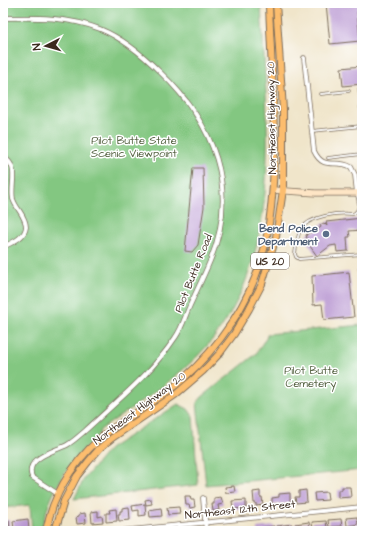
<svg xmlns="http://www.w3.org/2000/svg" width="365" height="534" font-family="'Architects Daughter',sans-serif">
<rect width="100%" height="100%" fill="#fff"/>
<filter id="ink" filterUnits="userSpaceOnUse"><feTurbulence type="fractalNoise" baseFrequency=".025" numOctaves="2"/><feDisplacementMap in="SourceGraphic" scale="8" xChannelSelector="R" yChannelSelector="G"/><feConvolveMatrix kernelMatrix="1 2 1 2 8 2 1 2 1" color-interpolation-filters="sRGB"/></filter>
<filter id="wash" filterUnits="userSpaceOnUse"><feTurbulence type="fractalNoise" baseFrequency=".012" numOctaves="4" result="noise"/><feDisplacementMap in="SourceGraphic" scale="16" xChannelSelector="R" yChannelSelector="G"/><feGaussianBlur stdDeviation="0.9" result="paint"/><feColorMatrix in="noise" values="0 0 0 0 0 0 0 0 0 0 0 0 0 0 0 0 0 1.4 0 .05"/><feComposite in="paint" operator="in"/></filter>
<g filter="url(#wash)">
<rect width="100%" height="100%" fill="#f0e5ca"/>
<!-- green -->
<g fill="#83c781" stroke="#5f7850">
<path d="M3,3h258c5,112 26,251 -54,343 -30,34 -70,58 -107,84l-1,4c-31,30 -48,54 -58,97h-9l-2,-26 -27,3z"/>
<polygon points="362,325 362,470 206,485 197,403 202,397 256,354 268,334"/>
<polygon points="178,404 188,409 193,416 198,485 74,499 84,479 109,449"/>
</g>
<g id="blocks">
<!-- building -->
<g fill="#b998d2">
<polygon points="326,3 362,3 362,11 357,12 360,41 330,44"/>
<polygon points="362,66 362,84 343,86 341,68"/>
<polygon points="362,87 362,119 360,118 358,88"/>
<polygon points="193,168 203,168 204,207 198,245 192,252 185,251"/>
<polygon points="362,218 362,230 349,231 350,237 347,237 348,251 337,252 336,245 330,246 317,256 305,239 307,238 306,235 313,230 314,232 321,227 320,225 324,223 327,226 326,222"/>
<polygon points="362,266 362,283 360,283 358,267"/>
<polygon points="349,272 354,317 324,320 322,304 313,305 312,276"/>
<polygon points="234,486 235,492 226,493 225,487"/>
<polygon points="342,487 350,487 351,497 338,498 338,490 342,490"/>
<polygon points="306,490 307,502 296,503 295,497 299,497 299,491"/>
<polygon points="260,491 260,497 262,497 263,505 256,506 256,503 254,503 253,492"/>
<polygon points="327,492 328,500 315,501 314,493"/>
<polygon points="290,493 290,503 272,505 272,498 279,497 279,494"/>
<polygon points="185,496 190,496 191,500 194,500 195,507 190,508 189,505 186,505"/>
<polygon points="221,497 223,504 218,505 219,510 213,511 212,504 214,504 214,498"/>
<polygon points="151,499 152,504 146,505 145,500"/>
<polygon points="246,500 246,508 233,509 232,501"/>
<polygon points="145,504 146,515 139,516 139,510 133,511 132,506"/>
<polygon points="129,507 130,520 119,521 118,514 120,514 120,511 122,511 122,508"/>
<polygon points="179,507 180,514 168,515 167,508"/>
<polygon points="161,508 162,516 150,517 149,510"/>
<polygon points="116,509 117,521 106,522 106,513 110,513 109,510"/>
<polygon points="98,511 98,517 102,516 103,522 92,523 91,512"/>
<polygon points="85,513 86,523 77,524 76,517 79,516 79,514"/>
<polygon points="357,517 358,524 347,526 346,518"/>
<polygon points="28,519 29,530 17,531 17,529 14,530 13,521"/>
<polygon points="341,519 342,526 329,527 328,520"/>
<polygon points="3,520 9,520 10,530 3,530"/>
<polygon points="326,521 327,528 313,530 312,522"/>
<polygon points="309,522 310,531 296,531 295,524"/>
<polygon points="292,524 293,531 277,531 277,526"/>
<polygon points="274,526 275,531 257,531 257,528"/>
</g>
</g>
</g>
<g filter="url(#ink)">
<use href="#blocks" fill-opacity="0" stroke="#7a6b5a" stroke-width="1"/>
<g fill="none" stroke-linecap="round" stroke-linejoin="round">
<defs>
<g id="lane">
<polyline points="321,94 349,91"/>
<polyline points="312,131 362,126"/>
<polyline points="328,158 362,154"/>
<path d="M357,195c2,7 4,15 -4,19 -15,-2 -43,2 -52,15 -4,7 -5,17 -6,25l1,3 3,2 63,-5"/>
</g>
<g id="street">
<path d="M3,18c33,-1 66,-1 97,11 22,9 43,26 60,43 54,51 80,117 50,189 -7,17 -15,33 -22,49 -4,10 -7,20 -13,28 -24,36 -58,63 -89,92 -6,5 -12,11 -19,15 -12,6 -43,13 -35,32l26,17"/>
<path d="M304,58l10,93c10,21 22,7 37,16l4,8 2,18"/>
<path d="M3,157c17,9 7,27 10,42 3,10 13,17 13,28 -1,11 -15,16 -23,20"/>
<polyline points="203,498 206,531"/>
<polyline points="120,531 362,507"/>
</g>
<polyline id="secondary" points="273,190 315,193 357,193 362,194"/>
<g id="primary">
<path d="M46,531c8,-42 33,-78 67,-103 23,-16 49,-30 70,-49 36,-32 66,-75 79,-122 10,-36 12,-73 12,-110 0,-47 -3,-94 -5,-141l1,-3"/>
<polyline points="55,531 64,501 77,476 88,462 100,448 112,438 175,395 203,371 220,353 234,334 249,309 262,284 276,237 283,190 283,110 276,3"/>
</g>
</defs>
<!-- lane casing -->
<use href="#lane" stroke="#7a6b5a" stroke-width="3.5"/>
<!-- street casing -->
<use href="#street" stroke="#7a6b5a" stroke-width="5.5"/>
<!-- secondary casing -->
<use href="#secondary" stroke="#7a6b5a" stroke-width="7"/>
<!-- primary casing -->
<use href="#primary" stroke="#7a6b5a" stroke-width="8"/>
<!-- lane -->
<use href="#lane" stroke="#fff" stroke-width="2"/>
<!-- street -->
<use href="#street" stroke="#fff" stroke-width="4"/>
<!-- secondary -->
<use href="#secondary" stroke="#fee5c5" stroke-width="5.5"/>
<!-- primary -->
<use href="#primary" stroke="#fcbd6e" stroke-width="6"/>
</g>
</g>
<!-- markers -->
<circle fill="#5c6f8a" stroke="#fff" stroke-width="1.5" cx="326" cy="234" r="4"/>
<g text-anchor="middle" stroke-width="3" stroke-linejoin="round" paint-order="stroke">
<!-- shield labels -->
<rect fill="#fff" stroke="#766a62" stroke-width="1" x="251" y="253" width="38" height="16" rx="3"/>
<g font-size="10" font-weight="bold" fill="#3b2a1e">
<text x="270" y="265">US 20</text>
</g>
<!-- street labels -->
<g font-size="11" fill="#3b2a1e" stroke="#fff">
<text transform="translate(271 118) rotate(-91)" y="4">Northeast Highway 20</text>
<text transform="translate(193 273) rotate(-68)" y="4">Pilot Butte Road</text>
<text transform="translate(139 408) rotate(-37)" y="4">Northeast Highway 20</text>
<text transform="translate(240 509) rotate(-6)" y="4">Northeast 12th Street</text>
</g>
<!-- park labels -->
<g font-size="11" fill="#546141" stroke="#fff">
<text x="134" y="144">Pilot Butte State<tspan x="134" dy="13">Scenic Viewpoint</tspan></text>
<text x="311" y="374">Pilot Butte<tspan x="311" dy="13">Cemetery</tspan></text>
</g>
<!-- service labels -->
<g font-size="11" font-weight="bold" fill="#4e5e75" stroke="#fff" text-anchor="end">
<text x="318" y="232">Bend Police<tspan x="318" dy="13">Department</tspan></text>
</g>
</g>
<!-- margin -->
<rect width="365" height="534" fill="none" stroke="#fff" stroke-width="16"/>
<!-- north arrow -->
<g transform="translate(46 46) rotate(264)" stroke="#ffffff" stroke-width="3" paint-order="stroke">
<path d="M0-3L7 15L0 10L-7 15Z" fill="#3b2a1e"/>
<text y="-6" font-size="11" font-weight="bold" text-anchor="middle" fill="#3b2a1e">N</text>
</g>
</svg>
